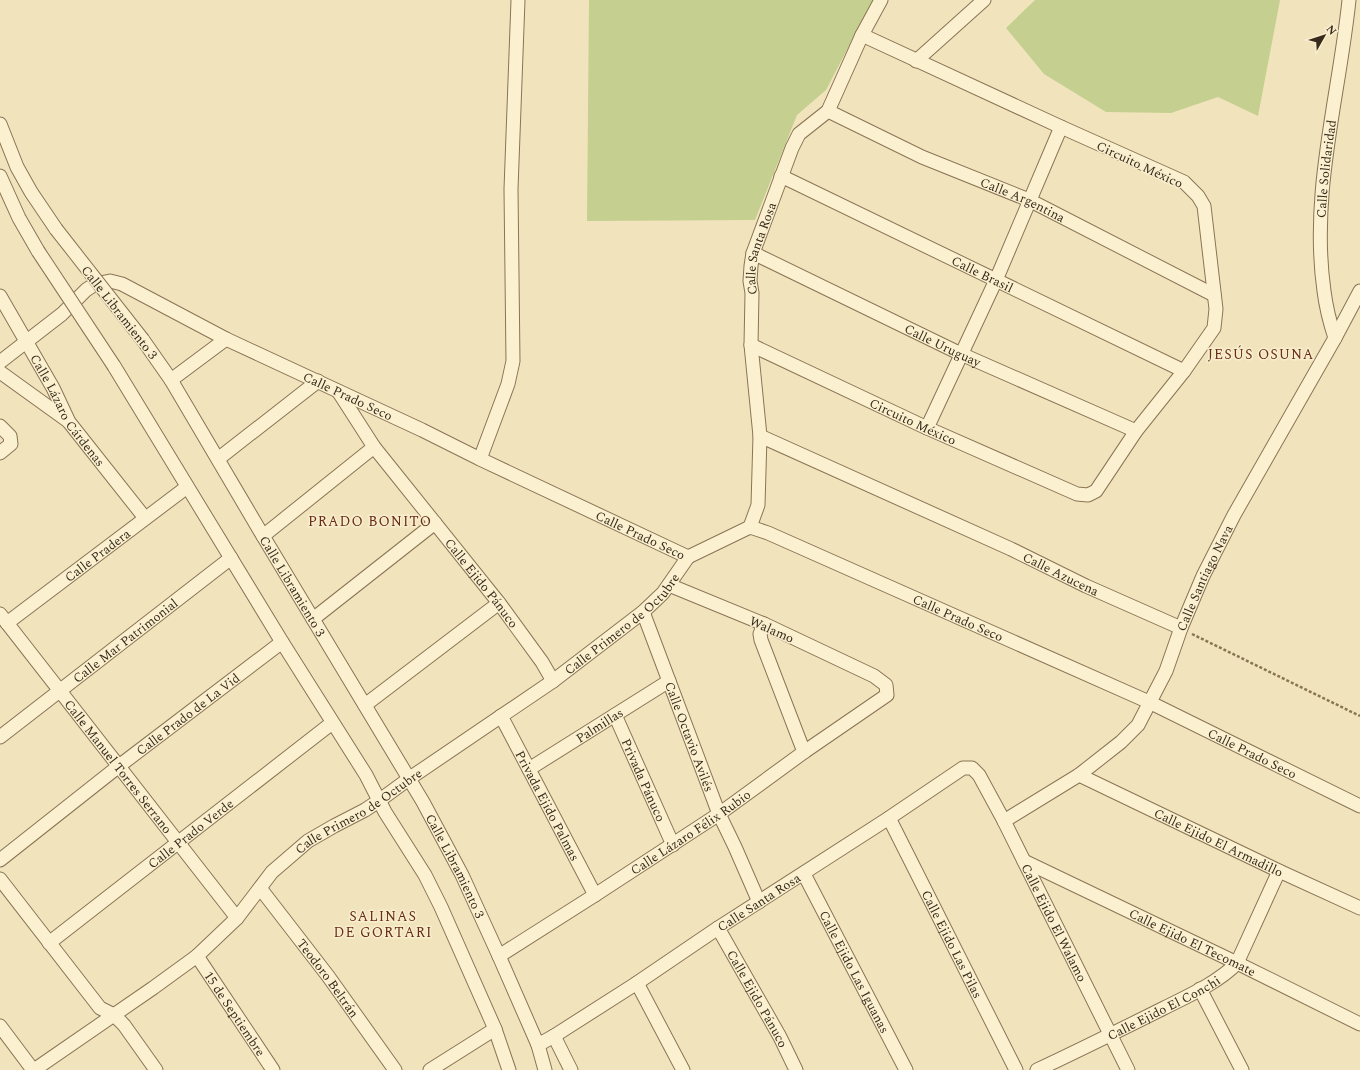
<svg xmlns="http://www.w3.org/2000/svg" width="1360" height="1070" font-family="Spectral,serif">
<rect width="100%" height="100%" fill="#f1e4bd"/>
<!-- pitch -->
<g fill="#c5cf90">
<polygon points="589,0 873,0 826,90 797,115 755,220 587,221"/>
<polygon points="1035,0 1280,0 1258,116 1218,97 1171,113 1106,112 1044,74 1006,28"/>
</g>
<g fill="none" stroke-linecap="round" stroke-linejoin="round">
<defs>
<g id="minor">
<polyline points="916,61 984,0"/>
<path id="s1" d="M828,111l94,46 107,43 185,95"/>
<polyline points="0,124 17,167 31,192 56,229"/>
<polyline points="0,176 19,218 38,251"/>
<path id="s2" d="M781,176l403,195"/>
<path id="s3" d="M753,253l208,101 175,77"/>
<path id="s4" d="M0,296l53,92 16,34 76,96"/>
<path id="s5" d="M1335,338c-5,-15 -9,-31 -11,-47 -14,-98 15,-194 25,-291"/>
<path id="s6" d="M143,340l28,40 92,156 160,266 39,73 37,81 39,89 7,25"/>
<path id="s7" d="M751,345l176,83 150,66 11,1 8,-4 40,-60 48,-60 30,-43 2,-19 -12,-103 -6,-10 -14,-14 -123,-55 -199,-92"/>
<path id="s8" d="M0,362l62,-48 24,-24 9,-6 15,-3 12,3 104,55 196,91 58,29 208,98"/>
<polyline points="114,366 282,642 366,775 385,812 425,875 441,907 495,1029 509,1070"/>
<polyline points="0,372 68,421"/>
<polyline points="171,380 226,339"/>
<path id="s9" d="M338,391l36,56 125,156 43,59 11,19"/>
<polyline points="0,426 10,436 11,444 0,453"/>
<polyline points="927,428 996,280 1061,127"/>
<path id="s10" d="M760,436l251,113 75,37 95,42"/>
<polyline points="218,459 318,381"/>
<polyline points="480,459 508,384 513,361 511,189 518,0"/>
<path id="s11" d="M750,527l8,-22 2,-69 -9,-91 1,-52 -2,-12 1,-15 2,-13 39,-105 7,-14 29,-23 34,-76 19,-35"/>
<polyline points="263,536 374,447"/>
<path id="s12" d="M688,557l62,-30 18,6 381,169 211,104"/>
<path id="s13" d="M643,612l76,202 16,33 24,55"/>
<path id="s14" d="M0,614l237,304"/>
<polyline points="313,619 435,523"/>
<path id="s15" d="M7,623l180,-136"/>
<polyline points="764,624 760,634 761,640 804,752"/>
<polyline points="365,705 499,603"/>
<path id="s16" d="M615,715l58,130"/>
<path id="s17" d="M501,716l94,179"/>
<path id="s18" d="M0,737l231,-179"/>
<path id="s19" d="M529,769l140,-88"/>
<path id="s20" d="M1079,775l200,96 81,37"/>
<path id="s21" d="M889,818l127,252"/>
<path id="s22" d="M1004,821l75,-46 42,-33 17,-17 28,-54 15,-43 22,-52 31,-61 101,-177 25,-47"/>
<path id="s23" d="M0,860l119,-94 163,-124"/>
<path id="s24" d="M1024,861l213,102 123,61"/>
<path id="s25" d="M804,874l102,196"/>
<polyline points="0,879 100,1008 114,1015 124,1025 156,1070"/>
<path id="s26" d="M260,888l68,88 67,94"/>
<path id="s27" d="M718,928l62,109 16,33"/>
<path id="s28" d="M49,943l283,-220"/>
<path id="s29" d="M197,956l76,114"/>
<path id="s30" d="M499,956l96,-61 124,-81 85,-62 83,-57 -1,-10 -12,-9 -110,-52 -95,-39"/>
<polyline points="637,983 683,1070"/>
<polyline points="1200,989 1242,1070"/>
<polyline points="0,1026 33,1070"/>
<polyline points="554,1036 571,1070"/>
<path id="s31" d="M538,1045l16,-9 83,-53 81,-55 171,-110 74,-50h9l7,7 25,46 124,249"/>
<path id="s32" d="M34,1070l119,-82 44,-32 40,-38 35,-46 36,-31 26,-15 31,-16 15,-10 30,-22 143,-97 90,-69 20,-19 25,-36"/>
<polyline points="430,1070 495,1029"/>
<path id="s33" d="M1037,1070c43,-20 85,-41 127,-62 24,-12 55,-26 73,-45l42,-92"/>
</g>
</defs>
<!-- minor casing -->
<use href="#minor" stroke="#8a7455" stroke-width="15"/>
<!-- path -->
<polyline stroke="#8a7455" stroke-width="2.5" stroke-dasharray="3 2" stroke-linecap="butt" points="1192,634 1360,716"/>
<!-- minor -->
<use href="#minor" stroke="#fbf1d0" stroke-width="13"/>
<defs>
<g id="minor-bridge">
<polyline points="56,229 143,340"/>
<polyline points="38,251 114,366"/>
</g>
</defs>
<!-- minor-bridge casing -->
<use href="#minor-bridge" stroke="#8a7455" stroke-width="15" stroke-linecap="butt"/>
<!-- minor-bridge -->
<use href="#minor-bridge" stroke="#fbf1d0" stroke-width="13"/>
</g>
<g text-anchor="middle" stroke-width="3" stroke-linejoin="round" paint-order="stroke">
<!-- street labels -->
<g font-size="13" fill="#382b1b" stroke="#f8eecd">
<text transform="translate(1140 164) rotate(25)" y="5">Circuito México</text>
<text dy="5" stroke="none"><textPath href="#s5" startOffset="171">Calle Solidaridad</textPath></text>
<text dy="5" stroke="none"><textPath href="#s1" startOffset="214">Calle Argentina</textPath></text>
<text dy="5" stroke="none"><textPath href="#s11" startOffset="282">Calle Santa Rosa</textPath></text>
<text dy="5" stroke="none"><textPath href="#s2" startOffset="224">Calle Brasil</textPath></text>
<text transform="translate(120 312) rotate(52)" y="5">Calle Libramiento 3</text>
<text dy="5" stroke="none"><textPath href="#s3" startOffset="211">Calle Uruguay</textPath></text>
<text dy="5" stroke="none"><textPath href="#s8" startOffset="403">Calle Prado Seco</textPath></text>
<text dy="5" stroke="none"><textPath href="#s4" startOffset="133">Calle Lázaro Cárdenas</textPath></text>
<text dy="5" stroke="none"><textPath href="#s7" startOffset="179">Circuito México</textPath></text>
<text dy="5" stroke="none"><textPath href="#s8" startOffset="727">Calle Prado Seco</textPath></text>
<text dy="5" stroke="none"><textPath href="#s15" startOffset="113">Calle Pradera</textPath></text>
<text dy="5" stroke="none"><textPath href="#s10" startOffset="331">Calle Azucena</textPath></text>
<text dy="5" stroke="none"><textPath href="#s22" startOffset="327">Calle Santiago Nava</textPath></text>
<text dy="5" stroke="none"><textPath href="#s9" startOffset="240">Calle Ejido Pánuco</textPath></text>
<text dy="5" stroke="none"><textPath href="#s6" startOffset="288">Calle Libramiento 3</textPath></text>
<text dy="5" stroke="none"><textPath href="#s12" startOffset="296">Calle Prado Seco</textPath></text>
<text dy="5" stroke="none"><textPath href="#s32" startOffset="742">Calle Primero de Octubre</textPath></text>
<text transform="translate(772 629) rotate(24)" y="5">Walamo</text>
<text dy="5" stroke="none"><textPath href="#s18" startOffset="158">Calle Mar Patrimonial</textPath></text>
<text dy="5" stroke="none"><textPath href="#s23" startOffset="238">Calle Prado de La Vid</textPath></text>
<text dy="5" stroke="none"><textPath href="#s19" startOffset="83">Palmillas</textPath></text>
<text dy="5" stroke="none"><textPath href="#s13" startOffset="133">Calle Octavio Avilés</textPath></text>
<text dy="5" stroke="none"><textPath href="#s12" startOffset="620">Calle Prado Seco</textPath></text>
<text dy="5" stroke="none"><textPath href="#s14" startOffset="193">Calle Manuel Torres Serrano</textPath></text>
<text dy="5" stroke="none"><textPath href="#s16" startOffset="71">Privada Pánuco</textPath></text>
<text dy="5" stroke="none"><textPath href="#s17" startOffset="101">Privada Ejido Palmas</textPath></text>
<text dy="5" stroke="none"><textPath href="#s32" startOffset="418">Calle Primero de Octubre</textPath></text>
<text dy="5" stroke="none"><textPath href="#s30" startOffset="228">Calle Lázaro Félix Rubio</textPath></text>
<text dy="5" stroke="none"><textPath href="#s28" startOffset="179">Calle Prado Verde</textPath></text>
<text dy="5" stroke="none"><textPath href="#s20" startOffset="155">Calle Ejido El Armadillo</textPath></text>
<text dy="5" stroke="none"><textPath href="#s6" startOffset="612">Calle Libramiento 3</textPath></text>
<text dy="5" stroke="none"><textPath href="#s31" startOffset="263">Calle Santa Rosa</textPath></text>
<text dy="5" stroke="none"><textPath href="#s31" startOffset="692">Calle Ejido El Walamo</textPath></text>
<text dy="5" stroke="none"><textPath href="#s24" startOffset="187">Calle Ejido El Tecomate</textPath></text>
<text dy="5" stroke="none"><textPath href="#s21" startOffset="141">Calle Ejido Las Pilas</textPath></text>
<text dy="5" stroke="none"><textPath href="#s25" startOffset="110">Calle Ejido Las Iguanas</textPath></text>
<text dy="5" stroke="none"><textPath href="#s26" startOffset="113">Teodoro Beltrán</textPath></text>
<text dy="5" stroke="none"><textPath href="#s27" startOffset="81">Calle Ejido Pánuco</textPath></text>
<text dy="5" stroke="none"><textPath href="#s33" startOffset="141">Calle Ejido El Conchi</textPath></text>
<text dy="5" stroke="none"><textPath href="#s29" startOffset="69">15 de Septiembre</textPath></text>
</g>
<!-- neighbourhood labels -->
<g font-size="14" letter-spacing="1" fill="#682c17" stroke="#f8eecd">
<text x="1261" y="359">JESÚS OSUNA</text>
<text x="370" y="526">PRADO BONITO</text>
<text x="383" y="921">SALINAS<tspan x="383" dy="16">DE GORTARI</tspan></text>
</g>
</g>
<!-- north arrow -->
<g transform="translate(1324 36) rotate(51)" stroke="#f8eecd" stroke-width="3" paint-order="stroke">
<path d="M0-3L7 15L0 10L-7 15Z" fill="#382b1b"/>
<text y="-6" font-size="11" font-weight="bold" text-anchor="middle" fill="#382b1b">N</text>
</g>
</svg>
